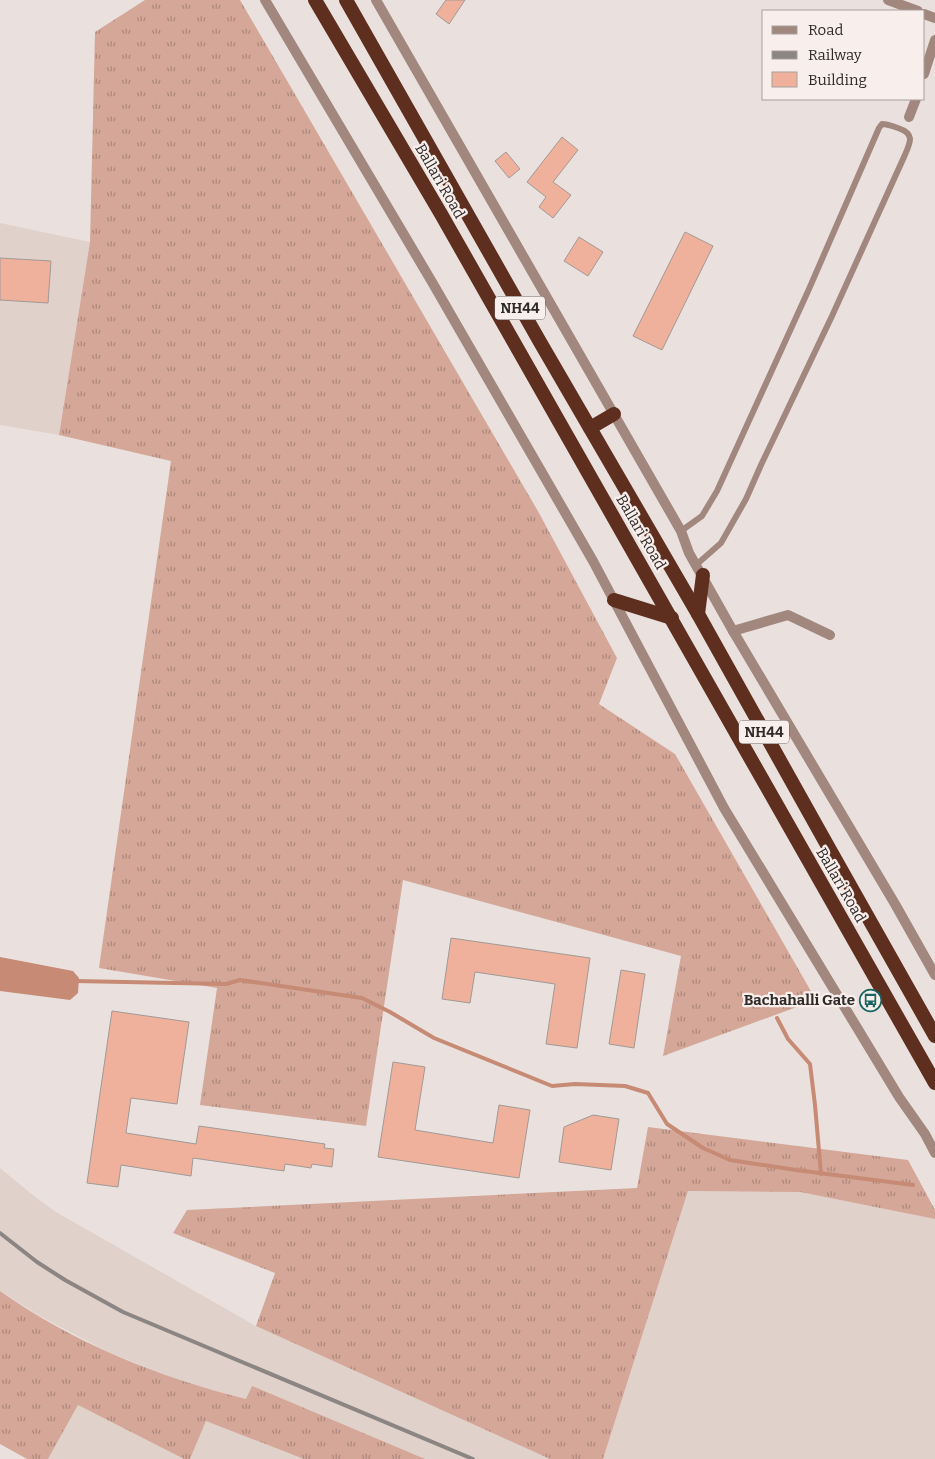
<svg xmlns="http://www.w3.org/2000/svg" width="935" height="1459" font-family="Bitter,serif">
<defs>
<pattern id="grass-tufts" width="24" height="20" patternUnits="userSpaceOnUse" patternTransform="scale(1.25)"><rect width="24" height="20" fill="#d4a798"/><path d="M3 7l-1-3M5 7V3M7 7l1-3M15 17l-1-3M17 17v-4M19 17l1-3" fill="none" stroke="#ac887c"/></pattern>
</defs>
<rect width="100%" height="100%" fill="#eae1de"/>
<!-- built -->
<g fill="#e1d1cb">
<polygon points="0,223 90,242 59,435 0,425"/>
<polygon points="0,1168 34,1196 56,1212 256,1326 550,1459 190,1459 206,1421 246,1400 175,1379 106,1351 40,1316 0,1291"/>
<polygon points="688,1191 800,1192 935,1219 935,1459 603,1459"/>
<polygon points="78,1405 184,1459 48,1459"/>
</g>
<!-- grass -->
<g fill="url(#grass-tufts)">
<polygon points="145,0 240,0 539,513 617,658 599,704 675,754 816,1000 663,1056 681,956 403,880 366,1126 200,1105 217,988 99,968 171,461 59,435 90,242 95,32"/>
<polygon points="648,1127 908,1160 935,1210 935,1219 800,1192 688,1191 603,1459 550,1459 256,1326 275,1273 173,1233 187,1210 637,1188"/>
<path d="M0,1291c74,52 158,86 246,108l6,-13 173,73h-121l-98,-38 -16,38h-6l-106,-54 -30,54h-21l-27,-15z"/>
</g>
<!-- water -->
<polygon fill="#c68a75" points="0,957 73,971 79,978 78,993 70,1000 0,991"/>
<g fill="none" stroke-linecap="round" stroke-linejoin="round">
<!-- stream -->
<g stroke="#c68a75" stroke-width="4">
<polyline points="75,981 226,984 240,980 362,998 390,1012 434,1038 552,1086 575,1084 625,1086 648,1093 667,1124 703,1148 730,1160 796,1170 913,1185"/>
<polyline points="777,1018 788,1039 810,1064 815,1105 821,1174"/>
</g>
</g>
<!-- building -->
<g fill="#efb19b" stroke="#a19996">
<polygon points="446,0 465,0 449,24 436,14"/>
<polygon points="562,137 578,150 553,182 571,195 553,218 539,207 546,197 527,182"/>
<polygon points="506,152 520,169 509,178 495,161"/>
<polygon points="685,232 713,246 662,350 633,336"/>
<polygon points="579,237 603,252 588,276 564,261"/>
<polygon points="0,258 51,261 48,303 0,300"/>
<polygon points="451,938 590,958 577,1048 546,1044 555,984 475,972 470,1003 442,999"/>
<polygon points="621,970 645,974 634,1048 609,1044"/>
<polygon points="112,1011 189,1022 177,1104 131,1098 126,1133 196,1144 199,1126 325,1144 324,1148 334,1149 332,1167 312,1164 311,1168 285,1164 284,1171 193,1158 191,1176 121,1165 118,1187 87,1183"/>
<polygon points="393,1062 425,1067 415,1130 493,1143 499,1105 530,1110 519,1178 378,1157"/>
<polygon points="593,1115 619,1119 611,1170 559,1162 564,1127"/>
</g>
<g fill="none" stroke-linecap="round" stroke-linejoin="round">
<!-- service -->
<path stroke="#a2877e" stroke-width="6" d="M681,531l21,-15 15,-25 92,-202 70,-161 3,-4c6,0 10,2 16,4 18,6 12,15 6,29l-72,159 -71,149 -15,34 -25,44 -25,22"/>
<!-- minor -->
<g stroke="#a2877e" stroke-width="10">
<polyline points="924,74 935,40"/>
<polyline points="909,117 916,99"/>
<polyline points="733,631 788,615 830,635"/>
</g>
<!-- tertiary -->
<g stroke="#a2877e" stroke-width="10">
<polyline points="265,0 432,282 593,561 724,808 899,1097 925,1134 935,1153"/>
<polyline points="376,0 681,531 689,553 733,631 895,904 935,975"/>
<polyline points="888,0 918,11"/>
<polyline points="924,14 935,18"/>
</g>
<!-- trunk -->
<g stroke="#5e2e1e" stroke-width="14">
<polyline points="315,0 441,214 935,1083"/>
<polyline points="346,0 540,342 698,614 830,850 935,1036"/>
<polyline points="590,428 614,414"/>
<polyline points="614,600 672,618"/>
<polyline points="698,614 703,575"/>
</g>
<!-- rail -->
<polyline stroke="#8b8583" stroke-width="4" points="0,1233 37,1262 65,1280 123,1312 473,1459"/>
</g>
<!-- icons -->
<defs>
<symbol id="bus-ring" viewBox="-11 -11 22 22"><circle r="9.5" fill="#f8eeeb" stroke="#186562" stroke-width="1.5"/><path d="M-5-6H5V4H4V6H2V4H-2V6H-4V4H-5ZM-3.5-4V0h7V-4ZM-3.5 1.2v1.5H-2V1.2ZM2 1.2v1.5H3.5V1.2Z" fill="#186562"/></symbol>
</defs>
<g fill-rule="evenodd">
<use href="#bus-ring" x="858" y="988" width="25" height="25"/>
</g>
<g text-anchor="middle" stroke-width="4.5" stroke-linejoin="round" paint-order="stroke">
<!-- shield labels -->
<g fill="#f8eeeb" stroke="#6a6563" stroke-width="1">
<rect x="495" y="296.5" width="50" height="23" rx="4"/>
<rect x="739" y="720.5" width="50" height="23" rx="4"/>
</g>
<g font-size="14" font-weight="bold" fill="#2d2a29">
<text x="520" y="313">NH44</text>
<text x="764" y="737">NH44</text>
</g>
<!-- street labels -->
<g font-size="15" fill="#2d2a29" stroke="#f8eeeb">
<text transform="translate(440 181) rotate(60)" y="5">Ballari Road</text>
<text transform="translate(641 532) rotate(60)" y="5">Ballari Road</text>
<text transform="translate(841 885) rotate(60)" y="5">Ballari Road</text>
</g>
<!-- poi labels -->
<g font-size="15" font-weight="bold" fill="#2d2a29" stroke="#f8eeeb" text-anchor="end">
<text x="855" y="1005">Bachahalli Gate</text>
</g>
</g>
<!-- legend -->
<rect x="762" y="10" width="162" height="90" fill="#f8eeeb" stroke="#a7a09d"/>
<rect x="772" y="26" width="25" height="8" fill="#a2877e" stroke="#a7a09d"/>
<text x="808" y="35" font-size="15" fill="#2d2a29">Road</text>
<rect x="772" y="51" width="25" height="8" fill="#8b8583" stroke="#a7a09d"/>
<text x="808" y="60" font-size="15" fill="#2d2a29">Railway</text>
<rect x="772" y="72" width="25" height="15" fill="#efb19b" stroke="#a7a09d"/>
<text x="808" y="85" font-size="15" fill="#2d2a29">Building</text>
</svg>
